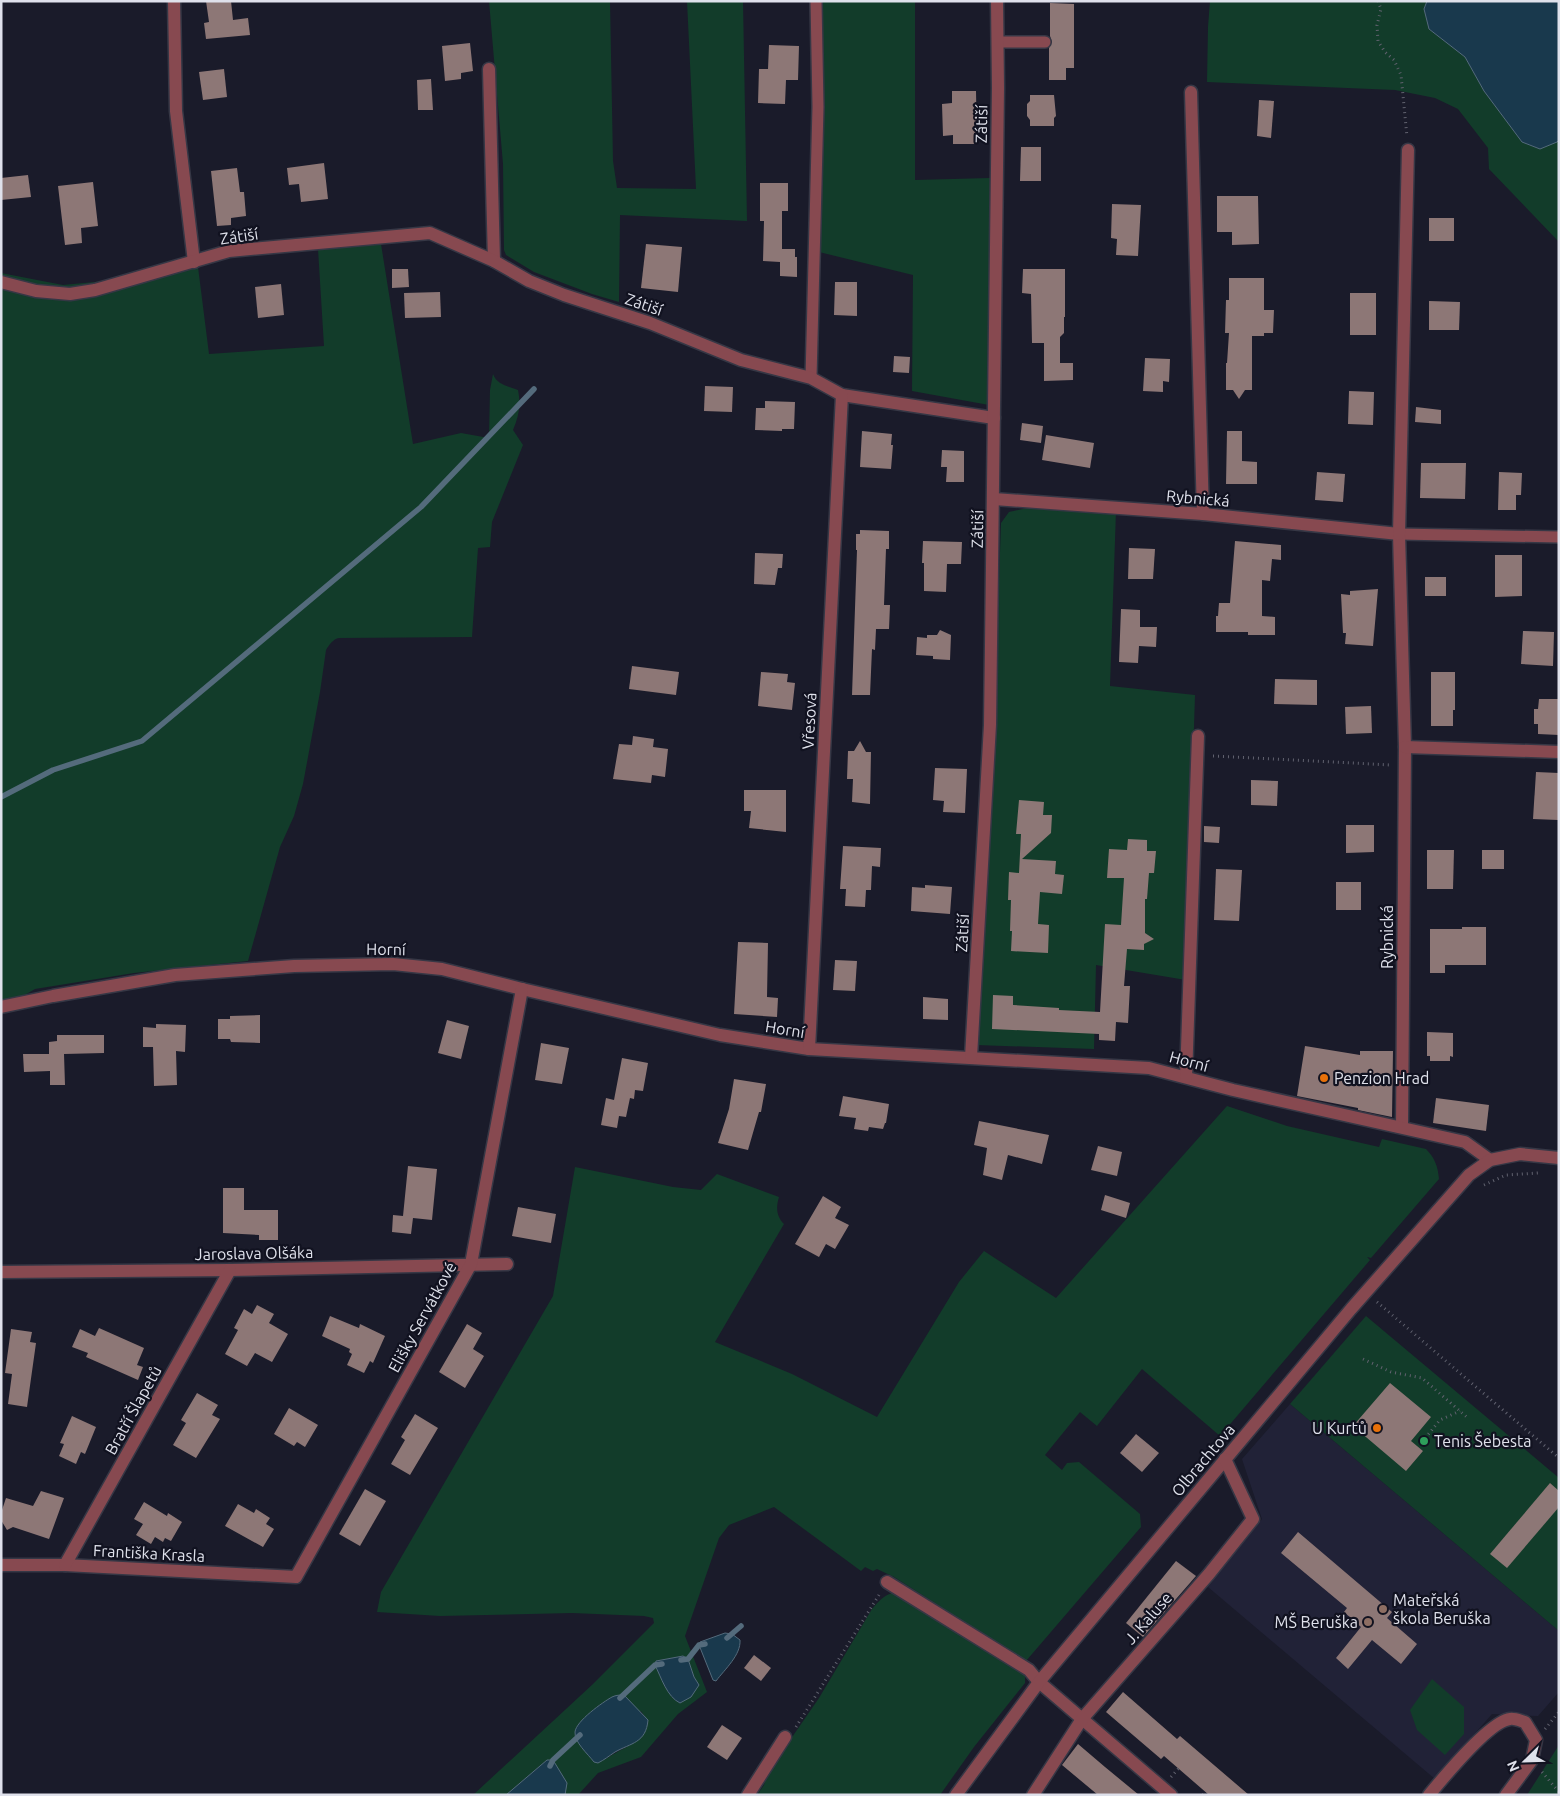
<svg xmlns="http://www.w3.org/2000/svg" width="1560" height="1796" font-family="Ubuntu,sans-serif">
<rect width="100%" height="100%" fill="#1a1b2a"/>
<!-- built -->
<polygon fill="#212237" points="1290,1404 1559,1631 1559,1692 1538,1716 1492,1714 1435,1779 1208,1587 1262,1519 1242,1459"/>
<!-- green -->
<g fill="#123c2a" fill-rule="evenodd">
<polygon points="489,1 610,1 613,161 617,188 696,189 687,1 743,1 747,221 620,215 619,302 592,294 534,272 506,255 504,250 503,164"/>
<polygon points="822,1 915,1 915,180 990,178 989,405 912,391 913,275 819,252"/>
<polygon points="1210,1 1427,1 1424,9 1429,29 1465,57 1484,91 1522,142 1540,149 1559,140 1559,242 1489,169 1488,148 1458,109 1435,98 1395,90 1207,82 1208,27"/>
<path d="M381,244l32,200 48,-11 28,5 1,-48 3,-16c4,11 15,12 25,16 3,15 1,26 -5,40l10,15 -31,77 -2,25 -12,1 -6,89 -133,1c-6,1 -10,7 -13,12l-6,42 -17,92 -9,32 -14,31 -32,114 -114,12 -99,16 -34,20v-736l62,12 52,-5 82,-21 12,95 115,-8 -6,-97 9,-3z"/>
<polygon points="1031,507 1116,511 1110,686 1195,695 1186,980 1096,965 1094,1049 976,1045 994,729 1001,523 1009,512"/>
<path d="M1227,1106l60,20 92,21 3,-8 44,10c9,9 12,18 13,30l-68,79 -4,-1 3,3 -150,176 -78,-67 -45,57 -17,-14 -35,43 17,15 5,-7 12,-1 61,52 1,13 -115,134 -132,-84 -17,-8 -4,2 -8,-4 -4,4 -87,-64 -45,18 -10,13 -34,98 22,56 -29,22 -37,43 -43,16 -20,22h-13l1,-2 -19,-33 -41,35h-33l120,-111 61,-61 -1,-5 -9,-2 -72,-3 -132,3 -63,-4 4,-20 172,-296 22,-129 98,20 28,3 16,-16 62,23c-3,10 -3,19 5,27l-69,118 77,32 85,43 82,-135 25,-31 72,47zM683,1656l5,3 6,18 5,8 -19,18c-14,-7 -19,-28 -24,-42zM641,1711l6,9c-1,22 -26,28 -41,39z"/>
<polygon points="1366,1316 1559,1478 1559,1631 1290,1404"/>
<path d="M892,1593l7,2 126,79v9l-51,64 -34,48h-183l7,-10 4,-13 51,-74 53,-89c6,-7 11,-13 20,-16z"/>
<polygon points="1432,1679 1464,1707 1464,1734 1445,1755 1417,1730 1410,1710"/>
<polygon points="1559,1745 1559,1795 1527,1795"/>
</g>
<!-- water -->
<g fill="#19394d" stroke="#546b7c">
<polygon points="1427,1 1559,1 1559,140 1557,142 1540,149 1522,142 1484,91 1465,57 1429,29 1424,9"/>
<path d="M725,1633l7,1 8,6c1,15 -15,29 -24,41l-3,-1 -14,-35 1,-3z"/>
<path d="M683,1656l5,3 6,18 5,8 -8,12 -11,6c-13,-6 -19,-26 -25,-38l1,-4z"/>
<path d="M624,1695l24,25c-2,23 -17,23 -33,32 -6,4 -11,8 -17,11l-4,-1c-6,-8 -20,-20 -19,-30 1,-11 28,-30 37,-35 4,-2 8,-2 12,-2z"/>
<polygon points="547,1760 553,1760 567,1783 565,1795 506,1795"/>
</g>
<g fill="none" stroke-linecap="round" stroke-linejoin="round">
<!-- stream -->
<g stroke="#546b7c" stroke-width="5.5">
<polyline points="1,797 53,770 142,741 421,507 534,389"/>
<polyline points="727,1638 741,1626"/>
<polyline points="681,1660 688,1659 699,1645 705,1644"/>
<polyline points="620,1698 655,1665 662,1664"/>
<polyline points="550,1766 553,1760 580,1735"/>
</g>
</g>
<!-- building -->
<g fill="#8d7776">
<polygon points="206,1 231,1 233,20 248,18 250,35 206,39 204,23 209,22"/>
<polygon points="1050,3 1074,4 1074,68 1066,68 1066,80 1049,80 1049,48 1052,42 1050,36"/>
<polygon points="470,43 473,71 461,73 461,79 445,81 442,46"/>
<polygon points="769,45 799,46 798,80 786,80 785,104 758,103 759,69 768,69"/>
<polygon points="224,69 227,97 203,100 199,72"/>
<polygon points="431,79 433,110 418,110 417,80"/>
<polygon points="952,91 976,91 977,144 953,144 953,135 943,136 942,104 952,103"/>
<polygon points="1030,95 1054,95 1056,116 1054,118 1054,126 1030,126 1030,120 1027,116 1027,104 1030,101"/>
<polygon points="1259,100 1274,101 1271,138 1257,136"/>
<polygon points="1021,147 1041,147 1041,181 1020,181"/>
<polygon points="324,163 328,199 301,202 299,184 289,185 287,168"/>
<polygon points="237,168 240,192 244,192 246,216 231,218 231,225 217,226 211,171"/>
<polygon points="28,175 31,197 1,200 1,178"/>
<polygon points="93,182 98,226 81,228 82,243 65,245 58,186"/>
<polygon points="760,183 788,183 788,211 782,211 782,249 795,249 795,257 797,257 797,277 780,276 780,262 763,261 764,221 760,221"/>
<polygon points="1217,196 1258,196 1259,244 1232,245 1232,232 1217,232"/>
<polygon points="1112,204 1141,205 1138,256 1116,255 1117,239 1111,238"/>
<rect x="1429" y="218" width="25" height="23"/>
<polygon points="646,244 682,247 678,292 641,288"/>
<polygon points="392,269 408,269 409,287 392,288"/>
<polygon points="1023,269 1065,269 1065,317 1064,317 1064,333 1060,337 1060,363 1073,363 1073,380 1044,381 1044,343 1032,343 1031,294 1022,293"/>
<polygon points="1229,278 1264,278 1264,310 1274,310 1273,333 1264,333 1264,336 1252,336 1252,390 1245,390 1239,399 1233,390 1226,390 1226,363 1227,363 1229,333 1225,333 1226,300 1229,300"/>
<polygon points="835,282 857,282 857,316 834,315"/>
<polygon points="281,284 284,315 258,318 255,287"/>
<polygon points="440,292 441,317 405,318 404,293"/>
<rect x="1350" y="293" width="26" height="42"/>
<polygon points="1429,301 1460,302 1459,330 1429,330"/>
<polygon points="894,356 910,357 909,373 893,372"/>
<polygon points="1145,358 1170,359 1169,382 1163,381 1163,392 1143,391"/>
<polygon points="705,386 733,387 732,412 704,411"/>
<polygon points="1349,391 1374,392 1373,425 1348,424"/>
<polygon points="765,401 795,402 794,429 782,429 782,431 755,430 756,408 765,408"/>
<polygon points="1416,407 1441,410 1441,424 1415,422"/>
<polygon points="1022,423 1043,426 1041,443 1020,440"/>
<polygon points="862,431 892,434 891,445 893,445 891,469 860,467"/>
<polygon points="1227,431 1242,431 1242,461 1257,462 1257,484 1226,484"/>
<polygon points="1046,435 1094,443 1090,468 1042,460"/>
<polygon points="942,450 964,451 964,482 946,482 947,467 941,467"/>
<polygon points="1421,463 1466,463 1465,499 1420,498"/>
<polygon points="1317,472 1345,474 1343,502 1315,500"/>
<polygon points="1499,472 1522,473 1521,495 1516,495 1516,510 1498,510"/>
<polygon points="860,530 889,531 889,549 886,549 884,605 890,605 889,629 876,629 875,650 872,649 870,695 852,695 857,550 856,550 856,534 860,534"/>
<polygon points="923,541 962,542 961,564 947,564 946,592 924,591 924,563 922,563"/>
<polygon points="1235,541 1281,545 1281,560 1272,559 1270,581 1262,580 1262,616 1275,617 1275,635 1248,635 1248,632 1216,632 1216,616 1218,616 1219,603 1230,603"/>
<polygon points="1129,548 1155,549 1153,579 1128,579"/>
<polygon points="755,553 783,554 782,568 778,568 775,585 754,584"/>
<polygon points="1495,555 1522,555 1522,596 1495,597"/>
<rect x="1425" y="577" width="21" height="19"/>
<polygon points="1378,589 1373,646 1345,644 1346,633 1343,633 1341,594 1350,595 1350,591"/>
<polygon points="1121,609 1140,610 1140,627 1157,627 1156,647 1139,646 1138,663 1119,662"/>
<polygon points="940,630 951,635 950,660 933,659 933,656 916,655 917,637 927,638 927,635 937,635"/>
<polygon points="1523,631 1554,632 1553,666 1521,664"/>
<polygon points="632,666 679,672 676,695 629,689"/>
<polygon points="761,672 788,674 787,682 795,683 792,710 758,706"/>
<polygon points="1431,672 1455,672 1455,710 1453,710 1453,726 1431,726"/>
<polygon points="1275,679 1317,680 1317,705 1274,704"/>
<polygon points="1539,699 1559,699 1559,735 1538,734 1538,724 1534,724 1534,709 1538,709"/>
<polygon points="1371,706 1372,733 1346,734 1345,707"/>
<polygon points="633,736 654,739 653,747 668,749 665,777 652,775 651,783 613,779 619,744 632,745"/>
<polygon points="860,741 866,752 871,752 870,804 852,802 853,779 847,779 848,751 854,751"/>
<polygon points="935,768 967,769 965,813 943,812 944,801 933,800"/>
<polygon points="1536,772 1559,773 1558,820 1533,819"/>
<polygon points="1251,780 1278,781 1277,806 1251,805"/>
<polygon points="744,790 786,790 786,832 749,828 751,811 744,811"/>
<polygon points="1019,800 1044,802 1043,815 1052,815 1051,833 1022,859 1056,861 1055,874 1064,875 1062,894 1040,892 1038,924 1049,925 1048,953 1011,951 1012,931 1010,931 1011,900 1008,900 1009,872 1019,873 1021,834 1016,834"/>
<polygon points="1346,825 1374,825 1374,852 1346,853"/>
<polygon points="1204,826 1220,827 1219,843 1204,842"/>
<polygon points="1128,839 1147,840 1147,851 1156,851 1154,873 1149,873 1147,899 1145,899 1145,933 1154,939 1144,944 1144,950 1127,949 1124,986 1130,986 1128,1023 1116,1022 1115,1041 1099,1040 1099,1034 992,1029 993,995 1013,996 1013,1005 1059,1008 1059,1010 1100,1012 1105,924 1121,925 1124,878 1107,878 1109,849 1127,850"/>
<polygon points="843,846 881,848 880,867 872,866 871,890 866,890 865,907 845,906 846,889 840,889"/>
<polygon points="1427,850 1454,850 1453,889 1427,889"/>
<rect x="1482" y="850" width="22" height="19"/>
<polygon points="1216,869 1242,870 1239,921 1214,920"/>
<rect x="1336" y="882" width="25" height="28"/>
<polygon points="925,885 952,887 950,914 911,911 912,887 925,888"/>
<polygon points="1462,927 1486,927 1486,965 1445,965 1445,973 1430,973 1430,929 1462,929"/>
<polygon points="738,942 768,943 767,997 778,998 777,1017 734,1014"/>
<polygon points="835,960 857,961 855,991 833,990"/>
<polygon points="923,997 948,999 948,1020 923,1019"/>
<polygon points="260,1015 260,1043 231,1042 230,1039 218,1039 218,1019 230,1019 230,1016"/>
<polygon points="447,1020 469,1026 461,1059 438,1053"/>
<polygon points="156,1024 186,1025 185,1052 176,1051 177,1085 154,1086 153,1047 143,1047 143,1027 156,1028"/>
<polygon points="1427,1032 1453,1033 1453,1057 1450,1056 1450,1061 1430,1061 1430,1056 1427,1056"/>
<polygon points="57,1035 104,1035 104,1053 64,1054 65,1085 50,1085 50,1071 24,1072 23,1054 49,1054 49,1042 57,1041"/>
<polygon points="541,1043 569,1048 562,1084 535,1080"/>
<polygon points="1305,1046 1360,1055 1360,1051 1393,1051 1392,1117 1358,1110 1358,1108 1297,1096"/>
<polygon points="622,1058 648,1063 643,1091 635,1090 634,1099 630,1098 626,1117 619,1116 617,1128 601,1125 606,1098 614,1100"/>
<polygon points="734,1079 766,1084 761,1112 759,1112 748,1150 718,1143 729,1109"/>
<polygon points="843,1096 889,1104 886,1123 885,1123 883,1129 869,1127 868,1131 854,1129 856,1118 839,1116"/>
<polygon points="1436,1098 1489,1105 1486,1131 1433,1123"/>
<polygon points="979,1121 1049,1135 1042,1164 1008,1155 1002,1180 983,1175 987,1148 974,1145"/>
<polygon points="1098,1146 1122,1152 1117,1176 1091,1170"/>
<polygon points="408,1166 437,1169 432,1220 413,1218 411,1234 392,1232 393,1215 403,1216"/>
<polygon points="223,1188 244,1188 244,1210 278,1210 278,1240 259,1240 259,1235 223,1233"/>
<polygon points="1105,1195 1130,1203 1126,1218 1101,1210"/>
<polygon points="823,1196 841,1207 835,1218 849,1225 835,1249 826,1244 819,1257 795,1244"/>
<polygon points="518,1207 556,1214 551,1243 512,1236"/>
<polygon points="257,1305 274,1314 269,1323 288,1334 272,1362 255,1353 247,1366 225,1354 238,1330 234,1328 244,1309 252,1314"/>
<polygon points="330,1316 359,1328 360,1324 385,1336 373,1363 370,1361 364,1373 347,1365 352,1354 349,1352 350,1349 322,1336"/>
<polygon points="467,1324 482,1333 473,1349 484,1356 465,1388 439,1372"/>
<polygon points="99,1328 144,1348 137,1365 143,1367 138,1380 86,1357 88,1353 72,1347 80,1329 95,1336"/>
<polygon points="11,1329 32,1332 30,1342 36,1343 27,1407 8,1404 12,1374 5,1373"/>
<polygon points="1390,1383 1431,1417 1411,1441 1423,1451 1406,1471 1353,1426"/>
<polygon points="197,1393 218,1405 212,1415 220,1419 196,1458 173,1445 186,1423 181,1420"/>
<polygon points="289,1408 318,1425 305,1447 297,1442 294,1446 274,1434"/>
<polygon points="415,1414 438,1428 410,1475 391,1464 405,1440 401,1437"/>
<polygon points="72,1416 96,1427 85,1454 81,1452 76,1464 59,1456 64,1444 60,1443"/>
<polygon points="1136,1434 1159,1453 1142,1472 1120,1453"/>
<polygon points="1550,1483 1559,1491 1559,1507 1507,1568 1490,1554"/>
<polygon points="365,1489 386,1501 360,1546 339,1534"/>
<polygon points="41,1491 64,1498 49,1539 13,1527 7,1530 1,1520 1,1513 6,1498 33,1506"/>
<polygon points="144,1502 167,1516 168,1513 182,1522 171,1541 165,1538 163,1542 155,1537 151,1544 136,1535 143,1524 134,1519"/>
<polygon points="238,1504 254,1513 256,1509 270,1518 266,1524 274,1529 263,1547 225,1526"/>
<polygon points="1298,1532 1392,1612 1387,1618 1417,1644 1401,1664 1372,1640 1348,1669 1336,1658 1361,1627 1344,1612 1347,1608 1281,1553"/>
<polygon points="1176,1561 1196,1576 1143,1637 1126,1623"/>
<polygon points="754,1655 771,1668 761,1681 744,1668"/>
<polygon points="1123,1692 1177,1739 1180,1736 1249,1795 1209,1795 1164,1756 1161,1759 1106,1712"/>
<polygon points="722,1725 742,1738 727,1760 707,1747"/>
<polygon points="1078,1744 1105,1767 1139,1795 1098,1795 1062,1765"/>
</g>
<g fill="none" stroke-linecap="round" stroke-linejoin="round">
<defs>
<g id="lane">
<polyline points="998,42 1045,42"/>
<polyline points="811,378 818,107 816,1"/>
<polyline points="1399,534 1559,537"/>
</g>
<g id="street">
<polyline points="174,1 176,111 194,262"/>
<polyline points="489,69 494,261"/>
<polyline points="1191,92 1203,514"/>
<polyline points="1,282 36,291 70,294 95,290 229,251 430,233 494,261 529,281 564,295 650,323 741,360 811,378 842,395 994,418"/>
<polyline points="994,499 1203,514 1399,534 1405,747 1402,1127"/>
<polyline points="1399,534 1408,150"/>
<polyline points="1405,747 1559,752"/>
<polyline points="1,1007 53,996 175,975 294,966 393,964 442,969 522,989 720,1035 809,1049 1149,1068 1233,1090 1465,1142 1490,1160"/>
<polyline points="809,1049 842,395"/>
<polyline points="971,1057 990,725 998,88 997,1"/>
<polyline points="1186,1077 1198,736"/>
<polyline points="1,1272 230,1270 507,1264"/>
<polyline points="1,1565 65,1565 296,1577 471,1264 522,989"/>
<polyline points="65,1565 230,1270"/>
<polyline points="887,1582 1029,1670 1039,1682 1171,1795"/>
<polyline points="748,1795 785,1737"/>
<polyline points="956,1795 1039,1682 1351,1309 1469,1175 1490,1160 1520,1154 1559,1158"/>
<polyline points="1033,1795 1082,1719 1209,1574 1253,1519 1225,1459"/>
<path d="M1429,1795c14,-17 61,-74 81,-76 4,-1 11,2 15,3l11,18 -4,20 -26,35"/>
</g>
</defs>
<!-- lane casing -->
<use href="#lane" stroke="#363745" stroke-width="14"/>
<!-- street casing -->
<use href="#street" stroke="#363745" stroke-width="15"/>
<!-- path -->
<g stroke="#61626f" stroke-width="3" stroke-dasharray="1 4" stroke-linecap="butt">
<polyline points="1378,1 1381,9 1377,25 1378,41 1385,52 1394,60 1401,75 1407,137"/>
<polyline points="1213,756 1391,765"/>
<polyline points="1484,1185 1506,1175 1538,1173"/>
<polyline points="1377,1302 1559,1458"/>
<polyline points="1363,1359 1391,1372 1422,1378 1469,1419"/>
<polyline points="1422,1442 1440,1420 1460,1411"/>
<polyline points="796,1727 879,1595"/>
<polyline points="1545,1729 1559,1712"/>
<polyline points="1542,1772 1559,1792"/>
<polyline points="1171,1777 1179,1768"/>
<polyline points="1203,1795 1205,1792"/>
</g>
<!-- lane -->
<use href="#lane" stroke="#874950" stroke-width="11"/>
<!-- street -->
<use href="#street" stroke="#874950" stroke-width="12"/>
</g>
<!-- markers -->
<g fill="#e8710a" stroke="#111220" stroke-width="2">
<circle cx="1324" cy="1078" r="5"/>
<circle cx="1377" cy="1428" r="5"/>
</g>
<circle fill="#2e9e5b" stroke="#111220" stroke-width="2" cx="1424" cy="1441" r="5"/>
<g fill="#8d6e63" stroke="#111220" stroke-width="2">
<circle cx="1383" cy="1609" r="5"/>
<circle cx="1368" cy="1622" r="5"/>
</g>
<g text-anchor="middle" stroke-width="4.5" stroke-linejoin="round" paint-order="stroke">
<!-- street labels -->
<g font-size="16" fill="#dfe1eb" stroke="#111220">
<text transform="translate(981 124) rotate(-89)" y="6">Zátiší</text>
<text transform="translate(239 236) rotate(-8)" y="6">Zátiší</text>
<text transform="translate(644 304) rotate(19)" y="6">Zátiší</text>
<text transform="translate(1198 498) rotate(5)" y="6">Rybnická</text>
<text transform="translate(977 529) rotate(-89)" y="6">Zátiší</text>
<text transform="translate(809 721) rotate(-87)" y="6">Vřesová</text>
<text transform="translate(962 933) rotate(-87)" y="6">Zátiší</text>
<text transform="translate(1387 937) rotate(-90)" y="6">Rybnická</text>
<text transform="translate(386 949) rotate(1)" y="6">Horní</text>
<text transform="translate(785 1029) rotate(9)" y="6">Horní</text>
<text transform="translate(1189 1061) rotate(15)" y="6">Horní</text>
<text transform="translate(254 1253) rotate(-1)" y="6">Jaroslava Olšáka</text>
<text transform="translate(422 1317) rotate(-61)" y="6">Elišky Servátkové</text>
<text transform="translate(133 1410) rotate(-61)" y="6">Bratří Šlapetů</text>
<text transform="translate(1203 1460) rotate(-50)" y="6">Olbrachtova</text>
<text transform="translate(149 1553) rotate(3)" y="6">Františka Krasla</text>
<text transform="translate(1148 1618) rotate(-49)" y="6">J. Kaluse</text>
</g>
<!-- poi labels -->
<g font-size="16" fill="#dfe1eb" stroke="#111220" text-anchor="start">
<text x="1334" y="1084">Penzion Hrad</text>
<text x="1367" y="1434" text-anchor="end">U Kurtů</text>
<text x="1434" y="1447">Tenis Šebesta</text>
<text x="1393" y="1606">Mateřská<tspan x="1393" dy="18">škola Beruška</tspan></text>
<text x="1358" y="1628" text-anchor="end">MŠ Beruška</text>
</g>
</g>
<!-- border -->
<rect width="1560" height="1796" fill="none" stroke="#dfe1eb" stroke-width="5"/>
<!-- north arrow -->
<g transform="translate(1525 1761) rotate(247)" stroke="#111220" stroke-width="4" paint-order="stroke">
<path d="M0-4L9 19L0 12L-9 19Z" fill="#dfe1eb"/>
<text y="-8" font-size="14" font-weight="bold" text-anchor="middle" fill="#dfe1eb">N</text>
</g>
</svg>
